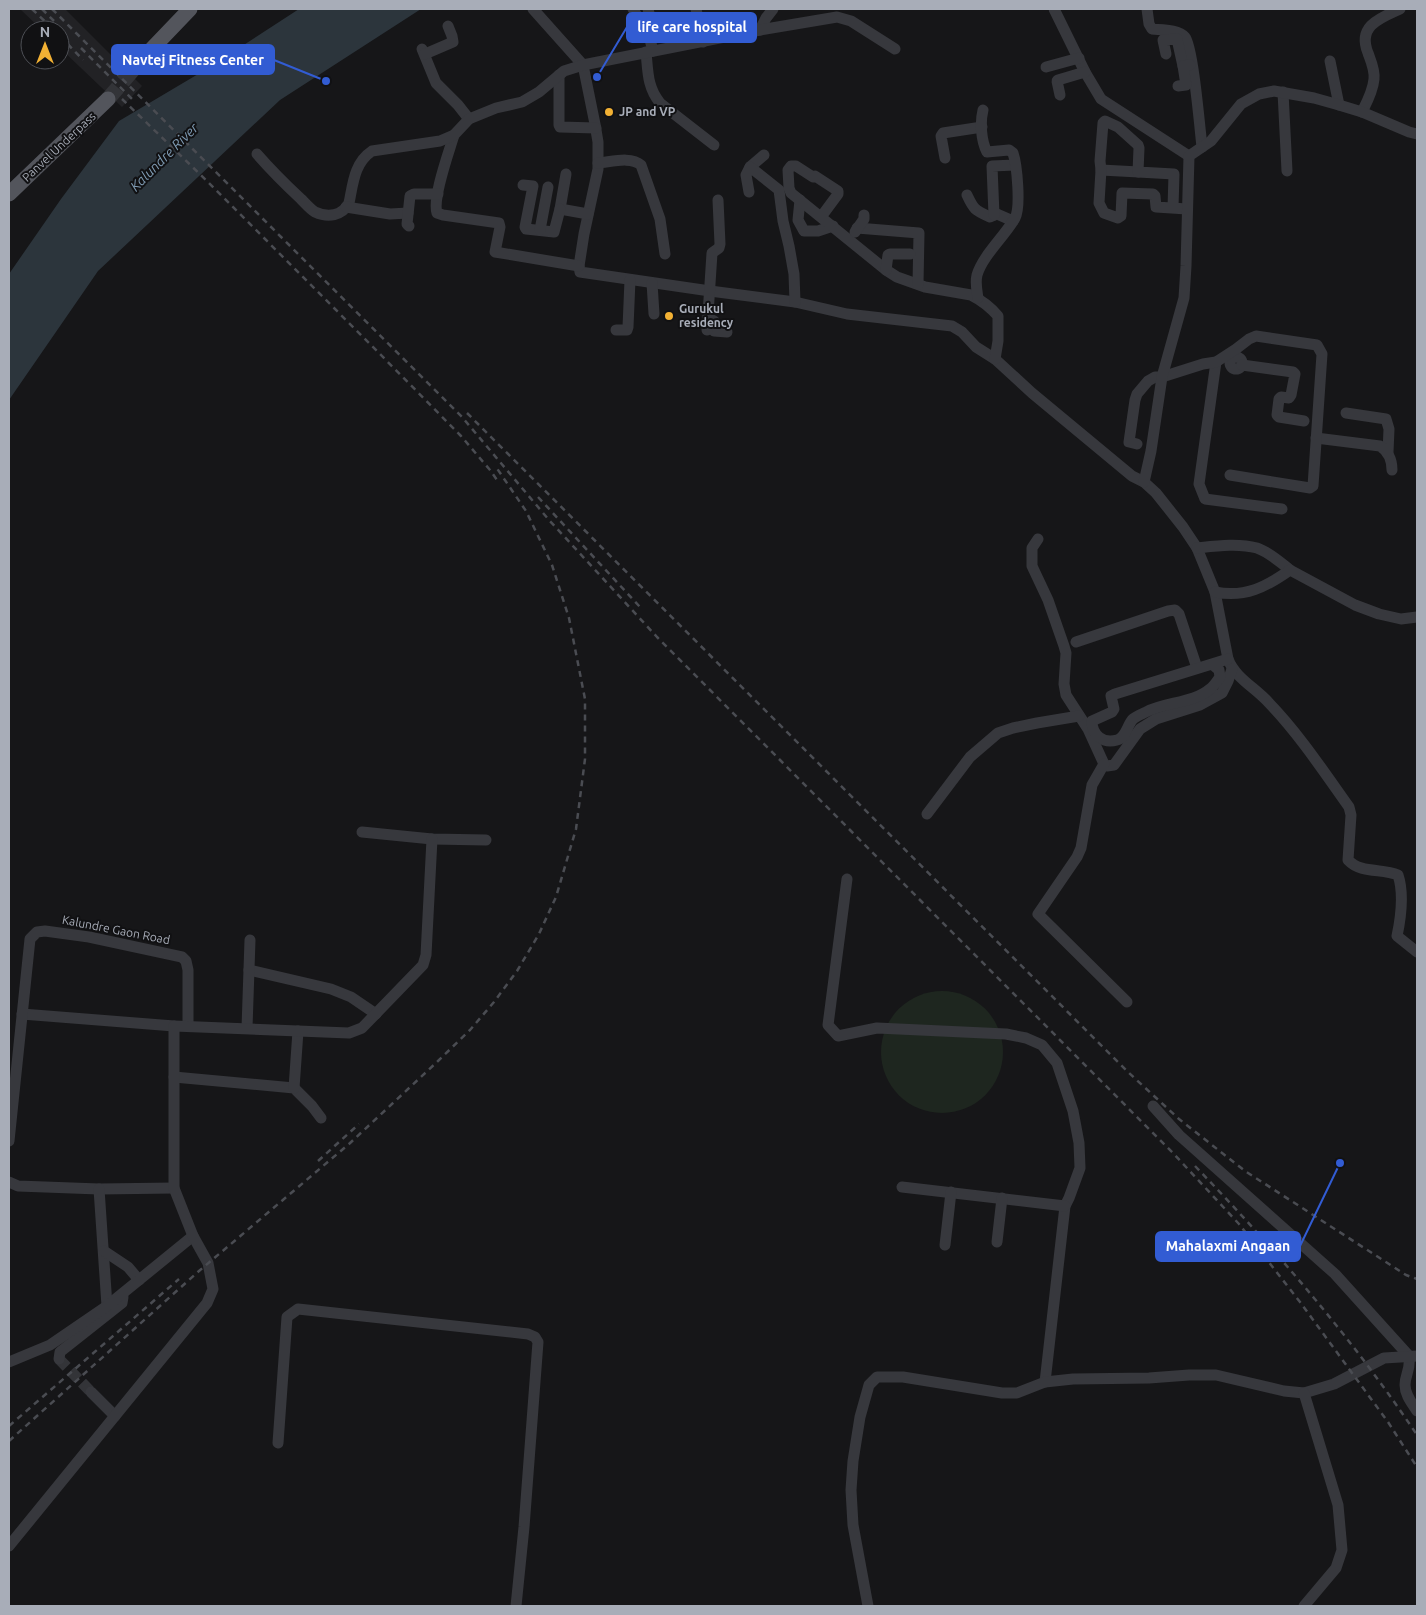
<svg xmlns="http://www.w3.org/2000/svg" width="1426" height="1615" font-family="Ubuntu,sans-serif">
<rect width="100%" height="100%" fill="#161618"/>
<!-- built -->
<polygon fill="#222225" points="20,9 65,9 142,86 122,107 60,48 60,30 42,30"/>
<!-- green -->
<circle fill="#1e261f" cx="942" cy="1052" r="61"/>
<!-- water -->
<polygon fill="#2c353c" points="299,9 421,9 280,100 98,271 9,400 9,274 61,199 119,121 210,67"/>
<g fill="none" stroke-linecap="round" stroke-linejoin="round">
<!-- minor-tunnel -->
<polyline stroke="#333438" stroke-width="11" stroke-dasharray="11 5.5" stroke-linecap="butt" points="59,1359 91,1392"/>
<!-- major-tunnel -->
<polyline stroke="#333438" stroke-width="15" stroke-dasharray="15 8" stroke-linecap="butt" points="108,99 145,56"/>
<!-- minor -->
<g stroke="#37383d" stroke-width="11">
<path d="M533,9l50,56 12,59 3,18v27l-14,65 -5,32 1,6 130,19 85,11 52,12 105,12 10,6 14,15 19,12 37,34 100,83 12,6 12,11 27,34 14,21 18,44 13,67c7,19 28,29 41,44 30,31 55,69 80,104l2,8 -3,45c13,14 34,8 50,15 6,18 3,42 -1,61l20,16"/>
<polyline points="633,9 639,19 646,24 653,51"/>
<polyline points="696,9 703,42"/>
<polyline points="1054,9 1085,72 1101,99 1189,156"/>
<path d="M1147,9l2,15 3,5c9,1 26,0 33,8 8,9 15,93 17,110"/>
<polyline points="646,24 650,17 648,9"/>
<polyline points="760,30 766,18 773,9"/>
<polyline points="422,49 436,83 458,105 469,119"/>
<path d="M646,52c2,19 1,35 14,51l54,42"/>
<polyline points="425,54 453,42 452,36 448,26"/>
<polyline points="1166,54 1163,40 1177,39 1183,66"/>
<polyline points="1330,61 1339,105"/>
<polyline points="1046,67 1079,58"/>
<polyline points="559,75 559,125 560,127 596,128"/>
<polyline points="1178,86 1186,85 1183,66 1190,65"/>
<polyline points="1283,92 1287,171"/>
<polyline points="1060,95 1057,81 1058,80 1085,72"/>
<path d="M1362,112c5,-10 11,-21 12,-33 1,-9 -3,-18 -6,-26 -11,-27 12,-35 32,-44"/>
<path d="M454,135c-5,17 -22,63 -17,78l6,2 56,8 1,4 -5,25 84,14"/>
<path d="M257,154c14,16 28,30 44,45 4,4 9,10 14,13 13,6 27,4 34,-9 4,-19 5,-40 23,-52l68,-10 14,-6 15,-16 27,-11 26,-6 17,-10 25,-21 19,-6 177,-35 77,-13 14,4 44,28"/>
<polyline points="945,158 941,136 943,133 982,127"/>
<path d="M598,163c13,-1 33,-7 43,2l19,54 5,35"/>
<polyline points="750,167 764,155"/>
<polyline points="1101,170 1139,172"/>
<polyline points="566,174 560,209 588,214"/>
<polyline points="523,185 533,186 525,227 526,229 554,232 560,209"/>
<polyline points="749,192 746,175 750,167 779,190 783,221 789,246 794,274 795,302"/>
<path d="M967,195c7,15 8,15 23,22l7,-3 16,7"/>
<polyline points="800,200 798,220 804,231 818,231 833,226"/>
<polyline points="346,207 390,214 408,213"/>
<polyline points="1173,208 1174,174 1138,172 1139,148 1138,145 1118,127 1105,121 1103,123 1100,161 1101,170 1099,203 1104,213 1118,218 1121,216 1122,193 1153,194 1155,196 1156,207 1187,209"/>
<polyline points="994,215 992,166 1015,165"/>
<path d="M821,217l17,-23v-3l-23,-15 -2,1 -17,-11h-5l-3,4 1,18 2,5 95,77 11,7 28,10 46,8c10,5 20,13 27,21v25l-3,18"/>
<polyline points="409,226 407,224 410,196 414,194 438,194"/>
<polyline points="857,228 919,233 918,284"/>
<polyline points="540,230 548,187"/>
<polyline points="855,232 864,219 864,215"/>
<polyline points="886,270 888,255 890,254 910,254"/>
<polyline points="652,283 654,314"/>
<path d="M978,298c-1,-7 -3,-15 -1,-23 6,-20 28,-39 38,-57 6,-11 2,-53 -2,-65l-4,-3 -22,2c-6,-11 -7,-30 -4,-42"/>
<polyline points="712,320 714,321 714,331 727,332"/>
<polyline points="616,330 627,330 628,327 630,280"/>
<polyline points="707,330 712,253 719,248 720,244 718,200"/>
<circle cx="1236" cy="363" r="6"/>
<polyline points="1216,362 1199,484 1205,499 1282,509"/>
<polyline points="1242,365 1293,372 1295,374 1291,395 1289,398 1281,397 1279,399 1277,415 1279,417 1304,421"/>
<polyline points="1346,413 1386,419 1389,429 1388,452"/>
<path d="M1316,438l64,8c9,6 12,14 12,24"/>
<polyline points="1137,444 1129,442 1135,400 1137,394 1148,381 1155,377 1162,377 1203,364 1216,362 1236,349 1249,339 1256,336 1317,345 1322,354 1313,486 1310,488 1230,475"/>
<polyline points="1144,482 1151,451 1162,377 1184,298 1186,266 1189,156 1211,141 1241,104 1259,94 1274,91 1314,98 1339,105 1362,112 1409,132 1417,134"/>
<polyline points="1038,539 1032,548 1032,566 1048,600 1064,646 1066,653 1064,684 1066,695 1088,729 1104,764 1107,766 1114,765 1140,729 1156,719 1200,705 1222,693 1228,681 1232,669"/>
<path d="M1197,548c19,-2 41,-5 60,0 12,4 23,14 33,22"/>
<path d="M1215,592c30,6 51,-5 75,-22l65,35 24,9 22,5 16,-2"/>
<polyline points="1076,642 1168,611 1175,610 1179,614 1197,668"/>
<path d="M1212,664l7,6 1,7c-3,4 -6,9 -10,12 -16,14 -45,13 -64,23 -4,2 -10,4 -13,7 -6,6 -7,19 -16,21 -14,4 -25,-5 -25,-19l20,-9 2,-3 -3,-13 4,-2 113,-35"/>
<polyline points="1104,764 1092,785 1081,848 1077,857 1038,914 1127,1002"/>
<polyline points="927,814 970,757 998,733 1013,728 1037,723 1079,716"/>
<polyline points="362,832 432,839 486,840"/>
<polyline points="847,879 828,1025 838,1036 877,1028 1006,1034 1026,1038 1042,1045 1057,1063 1073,1111 1079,1143 1080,1168 1069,1198 1065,1206 1045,1382"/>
<polyline points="249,970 331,989 351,997 376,1014"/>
<polyline points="22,1014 174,1026"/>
<polyline points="247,1028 250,940"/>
<polyline points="174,1077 294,1088 312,1106 321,1118"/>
<polyline points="294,1088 298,1031"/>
<path d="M1153,1106l26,29 156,139 74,82c2,14 -4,18 -4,29 0,10 7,18 12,26"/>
<polyline points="9,1141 30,939 37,932 45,931 89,937 182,957 186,961 188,970 188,1026"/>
<polyline points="9,1182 18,1186 99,1189 174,1188"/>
<polyline points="902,1187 1065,1206"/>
<polyline points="99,1189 107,1306"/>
<polyline points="997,1242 1002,1198"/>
<polyline points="945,1245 951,1192"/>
<polyline points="104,1251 128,1267 139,1280"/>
<polyline points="59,1359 60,1352 122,1303 123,1297"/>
<polyline points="9,1362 50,1345 107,1306 193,1236"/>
<polyline points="91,1392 115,1416"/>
<polyline points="278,1443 287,1317 298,1309 528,1334 535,1337 538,1342 524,1527 516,1606"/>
<polyline points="9,1546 207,1303 213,1289 208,1263 193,1236 174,1188 174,1026 349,1033 362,1028 423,965 426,955 432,839"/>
<polyline points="868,1606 853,1525 851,1490 853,1461 860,1417 869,1385 877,1377 903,1377 1002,1393 1017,1393 1045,1382 1073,1379 1149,1378 1189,1375 1216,1375 1284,1391 1304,1393 1334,1384 1384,1358 1417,1356"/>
<polyline points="1304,1606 1336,1568 1342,1550 1338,1505 1304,1393"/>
</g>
<!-- major -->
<g stroke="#53555c" stroke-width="15">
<polyline points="145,56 190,9"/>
<polyline points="9,194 108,99"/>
</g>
<!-- rail -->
<g stroke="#4a4c52" stroke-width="2.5" stroke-dasharray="6 5" stroke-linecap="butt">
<polyline points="32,9 54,30"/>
<polyline points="42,9 54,21"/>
<polyline points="52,9 462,417 549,520 657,637 1173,1153 1239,1224 1300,1302 1388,1422 1417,1467"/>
<polyline points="60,36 83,60"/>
<polyline points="81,48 134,101"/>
<polyline points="122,99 207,181 378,352 461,436 490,470 497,480"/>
<polyline points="467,413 1128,1072 1179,1119 1245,1171 1406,1275 1417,1279"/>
<polyline points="538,497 640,607"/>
<polyline points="318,1161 359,1124"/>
<path d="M1195,1166c81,84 157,172 222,269"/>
<polyline points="9,1426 179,1279"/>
<polyline points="9,1441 199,1271 349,1144 438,1061 470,1030 494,1002 517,971 539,934 556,897 576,829 585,759 585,699 569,618 552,565 526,511 496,467"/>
</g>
</g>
<!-- markers -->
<g fill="#f2b134" stroke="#111113" stroke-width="2">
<circle cx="609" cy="112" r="5"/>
<circle cx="669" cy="316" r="5"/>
</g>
<g text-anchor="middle" stroke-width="4" stroke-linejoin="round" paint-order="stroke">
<!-- poi labels -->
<g font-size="12" font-weight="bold" fill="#a8adb8" stroke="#111113" text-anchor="start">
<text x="619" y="116">JP and VP</text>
<text x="679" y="313">Gurukul<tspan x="679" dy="14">residency</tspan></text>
</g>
<!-- street labels -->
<g font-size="12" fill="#a8adb8" stroke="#111113">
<text transform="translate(59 147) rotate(-43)" y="4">Panvel Underpass</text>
<text transform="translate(116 930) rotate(11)" y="4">Kalundre Gaon Road</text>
</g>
<!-- water labels -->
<g font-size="14" font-style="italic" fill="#7f9bb3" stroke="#111113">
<text transform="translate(164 157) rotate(-45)" y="5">Kalundre River</text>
</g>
</g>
<!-- callouts -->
<path fill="none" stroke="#325cd3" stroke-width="2" d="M597 77L627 27M326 81L274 60M1340 1163L1300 1246"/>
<g fill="#325cd3" stroke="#111113" stroke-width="2">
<circle cx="597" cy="77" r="5"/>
<circle cx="326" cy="81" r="5"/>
<circle cx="1340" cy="1163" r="5"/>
</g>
<g fill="#325cd3" stroke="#325cd3" stroke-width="2">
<rect x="627" y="13" width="129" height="29" rx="5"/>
<rect x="112" y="45" width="162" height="29" rx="5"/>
<rect x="1156" y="1232" width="144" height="29" rx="5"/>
</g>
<g font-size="14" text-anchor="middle" font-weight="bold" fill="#fff">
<text x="692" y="32">life care hospital</text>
<text x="193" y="65">Navtej Fitness Center</text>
<text x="1228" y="1251">Mahalaxmi Angaan</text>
</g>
<!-- border -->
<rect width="1426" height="1615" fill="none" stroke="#a8adb8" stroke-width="20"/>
<!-- north arrow -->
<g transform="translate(45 45)"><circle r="24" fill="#111113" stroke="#4d4f55"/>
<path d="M0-4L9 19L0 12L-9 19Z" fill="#f2b134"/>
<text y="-8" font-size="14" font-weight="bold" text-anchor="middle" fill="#a8adb8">N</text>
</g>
</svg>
